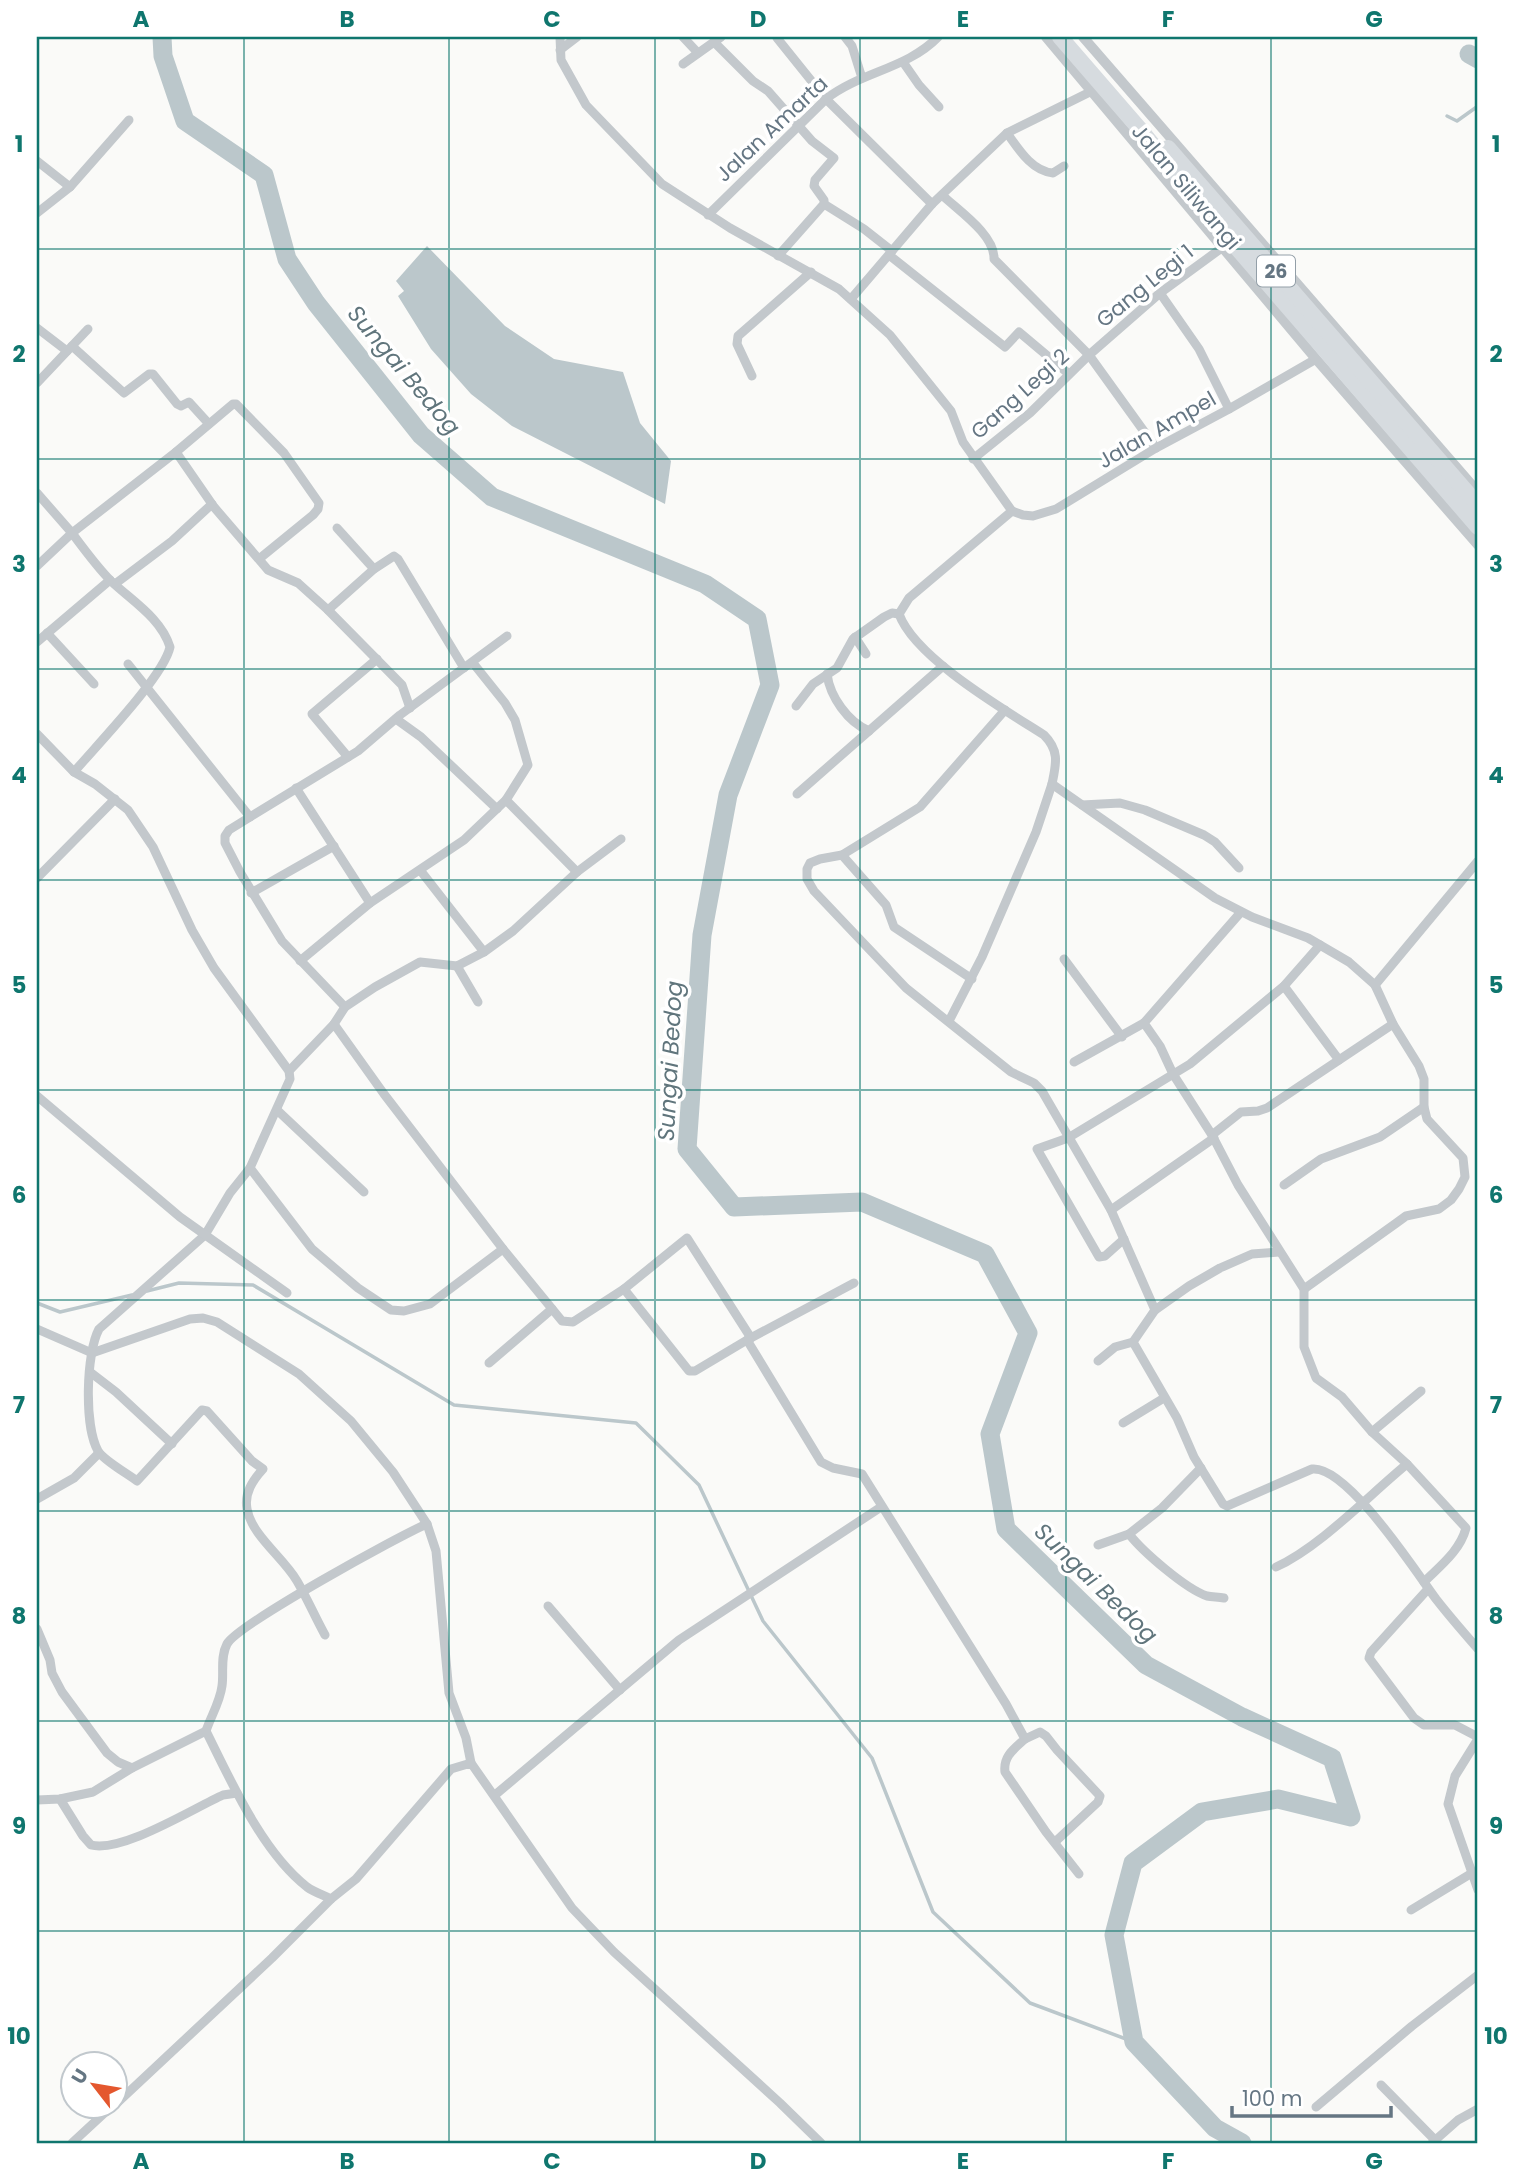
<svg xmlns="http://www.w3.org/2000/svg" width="1515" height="2180" font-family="Poppins,sans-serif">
<rect width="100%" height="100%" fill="#fafaf8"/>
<!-- water -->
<polygon fill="#bbc7cb" points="427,246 505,326 554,359 623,372 640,423 671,461 665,504 512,426 471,394 431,349 398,296 404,291 396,281"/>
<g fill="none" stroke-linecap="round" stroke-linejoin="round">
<!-- stream -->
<g stroke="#bbc7cb" stroke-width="3.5">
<polyline points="1447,116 1457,121 1478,106"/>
<polyline points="147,1291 179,1283 253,1285 454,1405 636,1423 699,1485 763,1621 872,1758 933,1912 1030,2003 1134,2042"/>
<polyline points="37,1303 60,1312 132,1295"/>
</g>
<!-- river -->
<g stroke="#bbc7cb" stroke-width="19">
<polyline points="162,37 163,56 185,121 264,175 287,259 316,303 421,435 492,497 705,584 757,619 770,685 728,795 702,935 687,1149 734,1207 862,1202 985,1254 1028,1333 990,1434 1006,1529 1146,1665 1242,1717 1332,1758 1351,1817 1278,1799 1202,1812 1133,1863 1114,1935 1134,2042 1215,2128 1242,2143"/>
<polyline points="1469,54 1478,59"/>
</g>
<!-- minor -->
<g stroke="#c3c8cc" stroke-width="9">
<polyline points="560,37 561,60 586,105 662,184 730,228 839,289 890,335 951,411 963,442 1012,511"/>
<polyline points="683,37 698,53"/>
<polyline points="845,37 852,46 862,78"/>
<polyline points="777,38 826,99 932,204"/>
<polyline points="714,42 753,81 768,91 812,141 834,158 815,180 814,186 824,200 824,204 778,256"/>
<polyline points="560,50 577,37"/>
<polyline points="903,62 919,85 939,107"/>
<polyline points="683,64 721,37"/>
<path d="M1007,133c12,17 25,38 46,40l11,-7"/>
<polyline points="37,161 70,187"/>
<path d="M942,195c17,16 53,40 52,64l95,96 67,93"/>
<polyline points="824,204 864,229 892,251"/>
<polyline points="37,213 70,187 129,120"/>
<path d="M708,215l118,-116c34,-27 81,-30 112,-62"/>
<polyline points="889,255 1005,347 1019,332 1069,374"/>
<polyline points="1160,293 1199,349 1229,409"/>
<polyline points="851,299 932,204 1007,133 1092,91"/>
<polyline points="37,328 67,351"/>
<polyline points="72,346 124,393 149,374 153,374 177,404 181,406 189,402 209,424"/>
<polyline points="752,376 737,344 738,336 811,272"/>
<polyline points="37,383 88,329"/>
<polyline points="176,452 214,507 268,570 298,583 328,610 402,685 410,708"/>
<polyline points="973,459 1030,413 1089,355 1160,293 1223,247"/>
<polyline points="37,493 72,533 176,452 233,404 236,404 284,453 319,503 318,509 313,515 259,559"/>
<path d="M1012,511l-103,87 -10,16c16,44 106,96 145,121 16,16 12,29 8,49l163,114 37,19 56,21 41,24 26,23 18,39 26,42 5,13v28l3,12 36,39 2,19 -6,12 -8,11 -12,9 -33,7 -11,8 -91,65"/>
<polyline points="1012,511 1023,515 1033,516 1056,509 1156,448 1229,409 1316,359"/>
<polyline points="337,528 374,569"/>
<path d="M37,566l35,-33c12,16 25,34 39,48 21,20 50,37 59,66 -6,29 -74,99 -96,125"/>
<polyline points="115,584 172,541 212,504"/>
<polyline points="328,610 374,569 394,556 398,559 464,668"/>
<polyline points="47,633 94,684"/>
<polyline points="855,637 866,654"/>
<polyline points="37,642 110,580"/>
<polyline points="128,664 250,817 229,830 225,836 225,843 240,872 282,941 345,1007"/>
<path d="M827,674c3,23 21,48 42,57"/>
<polyline points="796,706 813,684 837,668 853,639 884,617 892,613 899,614"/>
<polyline points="1005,710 920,807 842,855 820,859 810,863 807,869 807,879 814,891 906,988 1011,1072 1034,1083 1042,1091 1111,1210 1155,1310"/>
<polyline points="396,719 421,737 497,809"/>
<path d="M37,734l37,38 21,12 33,26 25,37 39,83 22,38 75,103 1,8 -40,89 -20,25 -25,42 -106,94c-13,24 -15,97 -1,122 5,9 30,23 39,30l65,-71 5,1 45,50 11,8c-10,11 -19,24 -16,40 5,27 36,48 50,72 10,17 18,36 28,54"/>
<polyline points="348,757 312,714 377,659"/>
<polyline points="296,788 370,903 300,961"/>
<polyline points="797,794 943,666"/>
<polyline points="506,800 577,872"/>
<polyline points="1082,805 1120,803 1145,810 1204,835 1215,842 1239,868"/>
<polyline points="250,817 358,751 400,715 507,636"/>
<polyline points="842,855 886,905 894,927 972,979"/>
<polyline points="420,870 484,952"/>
<polyline points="37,878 115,799"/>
<polyline points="251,893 334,846"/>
<polyline points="370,903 464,840 506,800 528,765 515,720 505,703 473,663"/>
<path d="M1241,912l-97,111 16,23 13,28 39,61 26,50 66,104v58l12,31 26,19 30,35 35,32c-39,32 -87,83 -131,103"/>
<polyline points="1064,959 1122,1037"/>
<polyline points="457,966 478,1002"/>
<polyline points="1375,985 1478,861"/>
<polyline points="1284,986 1339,1060"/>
<polyline points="949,1021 982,957 1036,832 1052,784"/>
<polyline points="334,1024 345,1007 375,987 420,962 457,966 484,952 513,931 577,872 621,839"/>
<polyline points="1074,1062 1144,1023"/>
<polyline points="289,1071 334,1024 384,1094 503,1249 562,1321 573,1322 624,1289 689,1371 695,1371 747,1340 854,1283"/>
<polyline points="37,1096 180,1217 287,1293"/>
<polyline points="277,1110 364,1192"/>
<polyline points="1212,1135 1241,1112 1258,1111 1267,1108 1393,1024"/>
<polyline points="250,1168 312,1249 358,1288 391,1310 404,1311 430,1304 503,1249"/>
<polyline points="1284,1185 1321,1159 1380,1137 1424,1107"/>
<polyline points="1111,1210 1214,1138"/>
<polyline points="1124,1239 1105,1256 1099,1257 1037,1149 1068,1138 1190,1064 1284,986 1320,945"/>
<path d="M1279,1252l-27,2 -32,14 -31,18 -34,24 -22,32 44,76 17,39 29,47 4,2 85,-37c35,-4 104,103 124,130 14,18 28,34 42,50"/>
<polyline points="624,1289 687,1238 751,1338"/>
<polyline points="37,1329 92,1353 190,1319 203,1318 217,1322 299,1374 351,1421 393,1472 427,1524 436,1551 449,1693 466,1738 471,1763"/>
<path d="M747,1340l74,122 12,6 29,6 144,230 19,35c-11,10 -22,17 -20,33l41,60 33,42"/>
<polyline points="1098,1361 1115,1347 1133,1342"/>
<polyline points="489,1363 552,1309"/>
<polyline points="90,1372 116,1392 172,1444"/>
<polyline points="1123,1423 1164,1398"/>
<polyline points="1372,1432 1421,1391"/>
<path d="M1407,1464l59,64c-6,23 -26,38 -42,54"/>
<polyline points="37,1499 74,1478 99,1453"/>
<path d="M1129,1534c14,18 57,55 78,62 5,1 11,1 17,2"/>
<polyline points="1098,1545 1129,1534 1162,1508 1201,1468"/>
<polyline points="1428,1589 1371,1652 1369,1658 1414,1718 1424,1725 1455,1725 1478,1737"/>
<polyline points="548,1606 620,1690"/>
<polyline points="37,1629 50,1660 52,1673 62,1692 107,1753 118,1762 132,1768 206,1731"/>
<polyline points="1025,1739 1040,1732 1046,1736 1057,1750 1100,1796 1098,1802 1055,1842"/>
<polyline points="1478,1739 1455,1776 1448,1804 1478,1890"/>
<polyline points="495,1795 679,1640 881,1507"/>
<path d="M60,1799l23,37 8,9c31,8 101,-36 132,-50l14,-2"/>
<polyline points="37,1800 60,1799 93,1792 132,1768"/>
<path d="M331,1899c-8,-4 -17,-7 -24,-12 -45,-35 -76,-106 -101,-156 5,-15 14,-29 16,-45 2,-13 -2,-29 5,-42 10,-19 173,-109 200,-120"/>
<polyline points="1411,1910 1472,1873"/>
<polyline points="1381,2085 1435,2140"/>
<polyline points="116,2104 272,1958 331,1899 356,1879 451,1769 471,1763 572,1908 614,1952 780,2103 821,2143"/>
<polyline points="1316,2107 1412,2026 1478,1975"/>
<polyline points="72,2143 112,2106"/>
<polyline points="1432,2143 1458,2120 1478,2109"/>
</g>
<!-- tertiary -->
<g stroke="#c3c8cc" stroke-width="10">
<polyline points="1046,37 1316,359 1478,545"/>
<polyline points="1083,37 1478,492"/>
</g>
<!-- trunk -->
<g stroke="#d6dbdf" stroke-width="16">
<polyline points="1060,37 1144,134 1231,241 1478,527"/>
<polyline points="1168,148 1478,505"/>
</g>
</g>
<!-- grid -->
<path fill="none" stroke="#0f766e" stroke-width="2" stroke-opacity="0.55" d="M244,37v2106M449,37v2106M655,37v2106M860,37v2106M1066,37v2106M1271,37v2106M37,249h1441M37,459h1441M37,669h1441M37,880h1441M37,1090h1441M37,1300h1441M37,1511h1441M37,1721h1441M37,1931h1441"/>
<g text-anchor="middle" stroke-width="7" stroke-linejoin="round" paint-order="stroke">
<!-- shield labels -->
<rect fill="#fff" stroke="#939fa8" stroke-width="2" x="1257" y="255.5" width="38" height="31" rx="5"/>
<g font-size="19" font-weight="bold" fill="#657683">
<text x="1276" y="278">26</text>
</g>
<!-- street labels -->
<g font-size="21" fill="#657683" stroke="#fff">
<text transform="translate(772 129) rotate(-43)" y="7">Jalan Amarta</text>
<text transform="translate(1186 187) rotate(50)" y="7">Jalan Siliwangi</text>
<text transform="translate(1145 286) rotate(-39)" y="7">Gang Legi 1</text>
<text transform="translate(1020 394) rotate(-42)" y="7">Gang Legi 2</text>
<text transform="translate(1157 430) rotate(-30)" y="7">Jalan Ampel</text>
</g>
<!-- water labels -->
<g font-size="23" font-style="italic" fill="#60757c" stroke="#fff">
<text transform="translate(404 370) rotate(50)" y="8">Sungai Bedog</text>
<text transform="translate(670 1061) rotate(-87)" y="8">Sungai Bedog</text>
<text transform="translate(1096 1583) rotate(44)" y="8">Sungai Bedog</text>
</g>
</g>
<!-- border -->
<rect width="1515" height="2180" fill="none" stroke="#ffffff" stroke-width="77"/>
<!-- north arrow -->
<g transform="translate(94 2085) rotate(301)"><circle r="33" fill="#ffffff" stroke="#c1c8cd" stroke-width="2"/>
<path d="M0-5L12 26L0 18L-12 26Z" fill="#e4572e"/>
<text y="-10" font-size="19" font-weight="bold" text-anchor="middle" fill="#657683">U</text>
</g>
<!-- scale -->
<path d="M1232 2106v10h159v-10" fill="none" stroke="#657683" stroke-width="3.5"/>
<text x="1242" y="2106" font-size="21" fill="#657683" stroke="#ffffff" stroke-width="5" paint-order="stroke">100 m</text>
<rect x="38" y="38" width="1438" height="2104" fill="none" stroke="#0f766e" stroke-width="2.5"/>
<g font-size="23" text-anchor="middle" font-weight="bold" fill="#0f766e">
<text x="141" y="27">A</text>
<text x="347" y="27">B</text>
<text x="552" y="27">C</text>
<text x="758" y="27">D</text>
<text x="963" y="27">E</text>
<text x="1168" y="27">F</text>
<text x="1374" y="27">G</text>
<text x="19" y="152">1</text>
<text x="1496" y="152">1</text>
<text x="19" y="362">2</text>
<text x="1496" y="362">2</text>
<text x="19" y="572">3</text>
<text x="1496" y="572">3</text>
<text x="19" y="783">4</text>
<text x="1496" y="783">4</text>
<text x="19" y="993">5</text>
<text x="1496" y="993">5</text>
<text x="19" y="1203">6</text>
<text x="1496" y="1203">6</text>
<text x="19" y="1413">7</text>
<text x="1496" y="1413">7</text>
<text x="19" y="1624">8</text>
<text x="1496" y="1624">8</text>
<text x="19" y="1834">9</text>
<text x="1496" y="1834">9</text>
<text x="19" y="2044">10</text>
<text x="1496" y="2044">10</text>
<text x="141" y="2169">A</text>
<text x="347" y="2169">B</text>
<text x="552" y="2169">C</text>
<text x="758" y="2169">D</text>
<text x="963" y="2169">E</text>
<text x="1168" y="2169">F</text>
<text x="1374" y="2169">G</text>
</g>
</svg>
